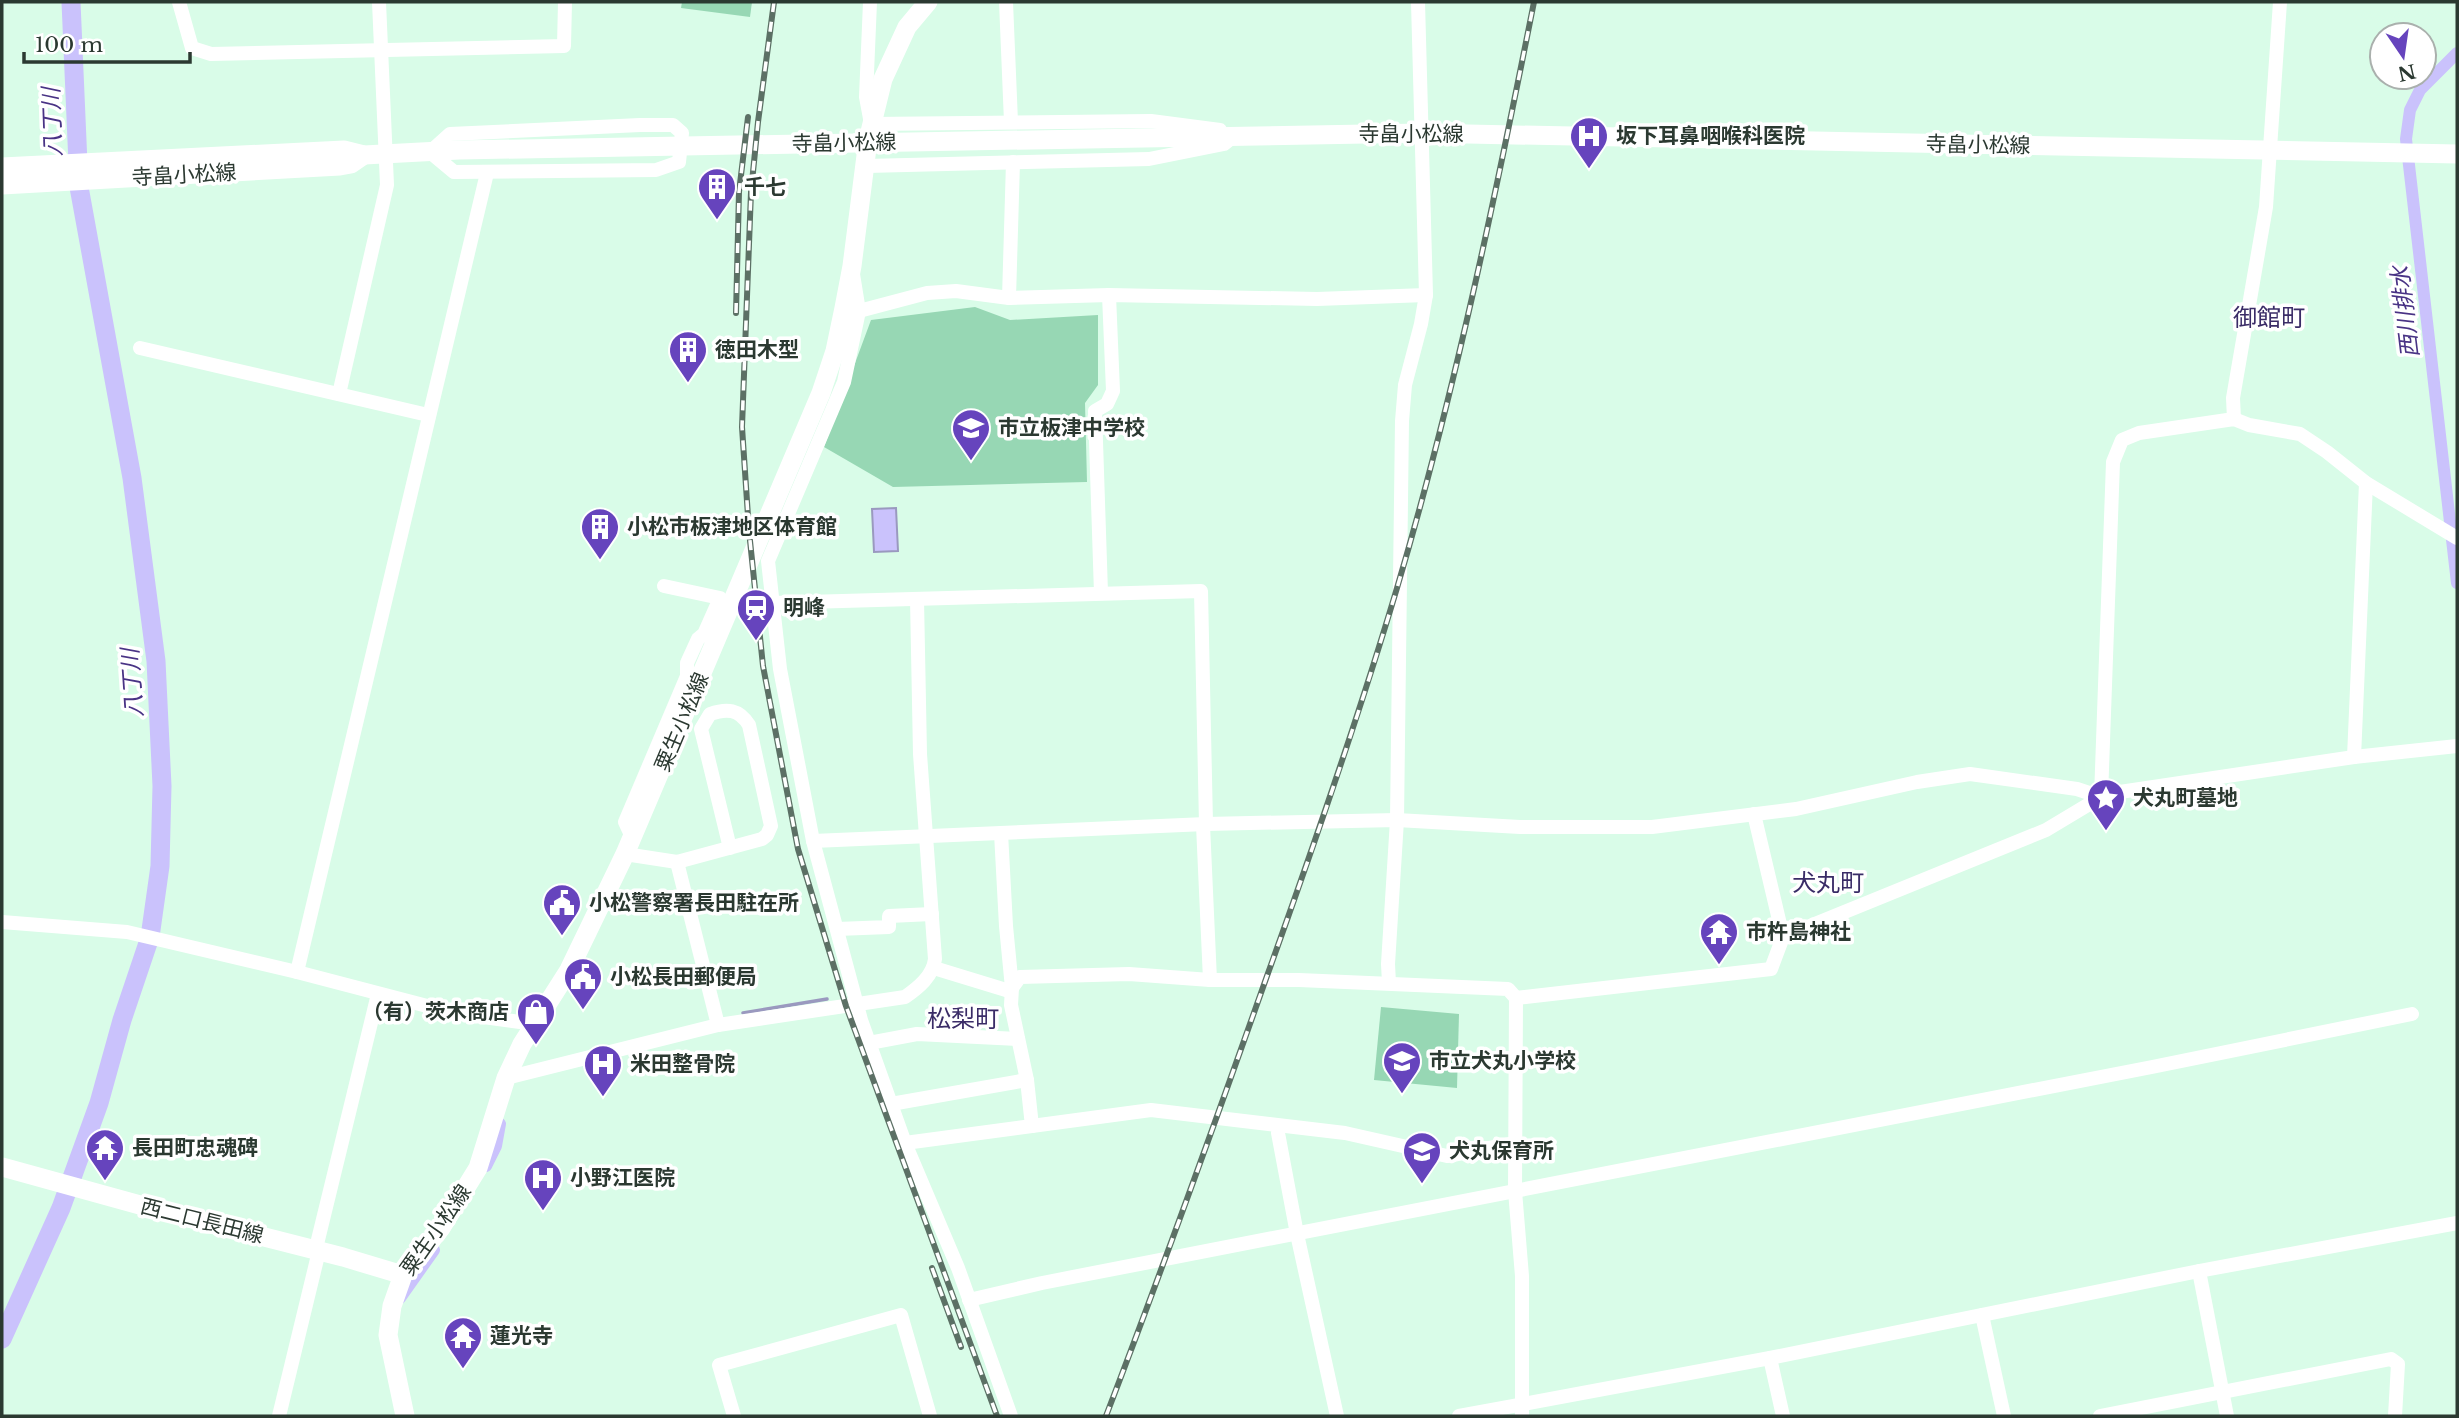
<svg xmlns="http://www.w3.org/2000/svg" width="2459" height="1418" font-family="'Libre Baskerville','Noto Sans JP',serif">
<rect width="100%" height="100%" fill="#d9fce8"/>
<!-- green -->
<g fill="#97d7b4">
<polygon points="682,2 752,2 750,17 681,8"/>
<polygon points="975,307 1010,320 1098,315 1098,385 1085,403 1087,482 893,487 824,447 871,320"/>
<polygon points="1381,1007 1459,1014 1457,1088 1374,1080"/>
</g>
<!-- water -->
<polygon fill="#cac2fc" stroke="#9a99bf" stroke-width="2" points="896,508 898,551 874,552 872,509"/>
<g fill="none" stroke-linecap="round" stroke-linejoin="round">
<!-- stream -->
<polyline stroke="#9a99bf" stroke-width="3.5" points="743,1013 827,999"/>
<!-- canal -->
<g stroke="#cac2fc" stroke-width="12">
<polyline points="2457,53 2420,90 2410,110 2406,139 2457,583"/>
<polyline points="486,1166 496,1146 500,1124"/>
<polyline points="400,1298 434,1250"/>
</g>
<!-- river -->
<polyline stroke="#cac2fc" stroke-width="19" points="2,1339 61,1208 99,1103 122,1020 150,937 160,866 162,786 156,661 132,478 79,187 71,2"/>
<!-- minor -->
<g stroke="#fff" stroke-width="14">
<polyline points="179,2 192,48 211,54 564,46 565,2"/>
<polyline points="870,2 866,97 871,124 1151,121 1220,130"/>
<polyline points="1006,2 1011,122"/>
<polygon points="640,125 673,125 682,133 679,162 656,170 454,172 430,152 450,134"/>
<polyline points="866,166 1149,159 1224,144 1229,140"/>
<polyline points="853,274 859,311 844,382 768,561 780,669 813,841 861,1020 905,1143 958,1268 1011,1416"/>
<polyline points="1009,298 1013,162"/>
<polyline points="859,311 927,293 956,291 1009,298 1109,295 1317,299 1426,295"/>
<polyline points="140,348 428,415"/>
<polyline points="339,394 387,185 379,2"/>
<polyline points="2234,419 2233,398 2266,207 2280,2"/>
<polyline points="1101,593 1095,411 1107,404 1113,391 1109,295"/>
<polyline points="772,603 1201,591 1206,824"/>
<polyline points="2354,757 2366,483"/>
<polyline points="2101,797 2113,462 2122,440 2139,433 2234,419 2249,425 2300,434 2327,452 2366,483 2457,538"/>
<polyline points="1203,825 1210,980"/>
<polyline points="1001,833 1006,926 1012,988 1011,1005 1027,1080 1032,1126"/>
<polyline points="632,837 625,822 687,676 687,663 698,639 704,634 720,598 664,586"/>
<polyline points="813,841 1206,824 1397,820 1520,827 1652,827 1796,809 1917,782 1970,774 2077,789 2101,797"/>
<path d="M625,854l52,8 85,-23 5,-4 4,-9 -22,-101c-10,-16 -22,-17 -39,-11l-9,15 29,119"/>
<polyline points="677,862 718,1025"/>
<polyline points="2,922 127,932 297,972 454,1013 535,1024"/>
<polyline points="837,929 889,927 889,916 932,914"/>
<polyline points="1783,937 2046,830 2101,797 2113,793 2354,757 2457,746"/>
<polyline points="934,968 1006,990 1012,988"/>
<polyline points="297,972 487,173"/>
<polyline points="1389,983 1388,964 1397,820 1402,421 1405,385 1421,324 1426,295 1418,2"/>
<polyline points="1012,988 1020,977 1129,974 1210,980 1299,980 1508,989 1516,998 1515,1191 1522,1276 1522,1416"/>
<polyline points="1516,998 1771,969 1783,937 1754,814"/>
<polyline points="869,1043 917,1034 1018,1039"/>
<path d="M506,1078l212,-53 187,-28c13,-9 28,-21 30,-38l-15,-205 -3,-155"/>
<polyline points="891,1104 1027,1080"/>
<polyline points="1278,1133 1297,1234 1337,1416"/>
<polyline points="905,1143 1151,1110 1345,1133 1447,1156 1516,1143"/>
<polyline points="2199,1271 2227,1416"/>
<polyline points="969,1300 1042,1283 2152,1067 2412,1014"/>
<polyline points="1982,1315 2004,1416"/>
<polyline points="1770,1358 1783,1416"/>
<polyline points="279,1416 319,1251 317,1244 378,994"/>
<polyline points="734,1416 719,1365 901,1315 930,1416"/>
<polyline points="1459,1416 1770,1358 2199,1271 2457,1223"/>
<polyline points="2100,1416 2391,1359 2398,1364 2395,1416"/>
</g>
<!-- major -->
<g stroke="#fff" stroke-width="19">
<polyline points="2,167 344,150 364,155 459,150 1421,133 2457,154"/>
<polyline points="2,185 340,166 351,164 364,155"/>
<polyline points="2,1167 158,1210 343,1257 403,1275"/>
<polyline points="405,1416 388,1335 392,1306 403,1275 441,1228 478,1168 506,1078 522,1044 569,970 625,854 821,393 835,351 844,308 852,266 868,140 883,79 907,27 928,2"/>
</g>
<defs>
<g id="rail">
<polyline points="774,2 758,122 751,192 742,427 749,531 763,666 798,849 846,1006 997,1416"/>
<polyline points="736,313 739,192 748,117"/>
<polyline points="932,1268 961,1347"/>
<path d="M1106,1416c56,-146 109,-293 161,-440 46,-128 91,-257 130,-388 57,-192 98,-390 137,-586"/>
</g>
</defs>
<!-- rail casing -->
<use href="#rail" stroke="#5c7065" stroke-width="6"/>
<!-- rail -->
<use href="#rail" stroke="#fff" stroke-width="3.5" stroke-dasharray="10" stroke-linecap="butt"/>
</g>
<!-- icons -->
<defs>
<symbol id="hospital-pin" viewBox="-11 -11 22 30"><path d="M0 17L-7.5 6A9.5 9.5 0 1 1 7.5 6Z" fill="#6644bd" stroke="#fff"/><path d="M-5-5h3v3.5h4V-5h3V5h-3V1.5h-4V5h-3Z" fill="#fff"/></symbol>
<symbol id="building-pin" viewBox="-11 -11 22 30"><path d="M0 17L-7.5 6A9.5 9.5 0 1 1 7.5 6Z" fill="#6644bd" stroke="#fff"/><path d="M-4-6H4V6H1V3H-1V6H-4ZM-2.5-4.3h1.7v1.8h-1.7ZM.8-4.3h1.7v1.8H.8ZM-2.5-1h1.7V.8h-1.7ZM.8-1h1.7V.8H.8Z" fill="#fff"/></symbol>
<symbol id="school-pin" viewBox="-11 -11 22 30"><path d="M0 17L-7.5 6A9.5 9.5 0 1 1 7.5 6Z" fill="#6644bd" stroke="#fff"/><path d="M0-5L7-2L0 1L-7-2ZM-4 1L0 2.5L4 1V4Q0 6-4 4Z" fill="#fff"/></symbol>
<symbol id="station-pin" viewBox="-11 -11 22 30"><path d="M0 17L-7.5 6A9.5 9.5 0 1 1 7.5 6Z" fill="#6644bd" stroke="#fff"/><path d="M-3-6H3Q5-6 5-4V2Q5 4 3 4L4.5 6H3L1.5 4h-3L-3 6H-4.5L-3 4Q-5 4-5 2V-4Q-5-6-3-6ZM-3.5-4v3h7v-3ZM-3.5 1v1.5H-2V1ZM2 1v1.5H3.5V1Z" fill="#fff"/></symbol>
<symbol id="sight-pin" viewBox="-11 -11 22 30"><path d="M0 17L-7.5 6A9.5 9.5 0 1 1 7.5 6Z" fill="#6644bd" stroke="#fff"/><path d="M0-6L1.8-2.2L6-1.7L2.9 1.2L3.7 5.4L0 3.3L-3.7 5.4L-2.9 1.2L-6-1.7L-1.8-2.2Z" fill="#fff"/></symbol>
<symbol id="civic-pin" viewBox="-11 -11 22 30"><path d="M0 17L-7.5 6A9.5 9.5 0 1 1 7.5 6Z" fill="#6644bd" stroke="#fff"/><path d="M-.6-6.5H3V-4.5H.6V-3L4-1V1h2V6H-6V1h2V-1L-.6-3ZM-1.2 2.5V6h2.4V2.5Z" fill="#fff"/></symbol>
<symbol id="temple-pin" viewBox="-11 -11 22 30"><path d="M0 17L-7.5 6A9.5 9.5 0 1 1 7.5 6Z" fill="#6644bd" stroke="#fff"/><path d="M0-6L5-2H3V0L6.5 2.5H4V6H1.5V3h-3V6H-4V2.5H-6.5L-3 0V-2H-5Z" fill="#fff"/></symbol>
<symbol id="shop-pin" viewBox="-11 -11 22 30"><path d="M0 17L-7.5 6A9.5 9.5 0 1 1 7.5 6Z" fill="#6644bd" stroke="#fff"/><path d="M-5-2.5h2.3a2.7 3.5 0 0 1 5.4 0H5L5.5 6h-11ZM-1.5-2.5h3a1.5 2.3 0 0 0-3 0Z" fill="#fff"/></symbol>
</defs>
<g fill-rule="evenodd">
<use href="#hospital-pin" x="1567" y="114" width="44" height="60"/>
<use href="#building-pin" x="695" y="165" width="44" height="60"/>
<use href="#building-pin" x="666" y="328" width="44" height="60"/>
<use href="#school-pin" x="949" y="406" width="44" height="60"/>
<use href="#building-pin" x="578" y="505" width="44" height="60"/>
<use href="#station-pin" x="734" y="586" width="44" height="60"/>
<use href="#sight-pin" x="2084" y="776" width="44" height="60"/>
<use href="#civic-pin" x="540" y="881" width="44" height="60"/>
<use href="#temple-pin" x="1697" y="910" width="44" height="60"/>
<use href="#civic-pin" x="561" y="955" width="44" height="60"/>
<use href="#shop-pin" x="514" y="990" width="44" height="60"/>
<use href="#school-pin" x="1380" y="1039" width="44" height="60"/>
<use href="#hospital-pin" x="581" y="1042" width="44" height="60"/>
<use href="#temple-pin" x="83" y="1126" width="44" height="60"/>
<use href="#school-pin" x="1400" y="1129" width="44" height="60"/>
<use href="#hospital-pin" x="521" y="1156" width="44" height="60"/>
<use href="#temple-pin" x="441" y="1314" width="44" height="60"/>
</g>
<g text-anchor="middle" stroke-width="7" stroke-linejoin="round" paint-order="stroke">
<!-- street labels -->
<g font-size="21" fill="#2b3931" stroke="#fff">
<text x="1411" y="141">寺畠小松線</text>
<text transform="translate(844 143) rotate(-1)" y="7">寺畠小松線</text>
<text transform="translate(1978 145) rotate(1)" y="7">寺畠小松線</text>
<text transform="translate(184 175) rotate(-3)" y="7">寺畠小松線</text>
<text transform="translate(682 722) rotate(-67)" y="7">粟生小松線</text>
<text transform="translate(202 1221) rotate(14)" y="7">西二口長田線</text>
<text transform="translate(436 1230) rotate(-55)" y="7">粟生小松線</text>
</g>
<!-- poi labels -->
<g font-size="21" font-weight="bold" fill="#2b3931" stroke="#fff" text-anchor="start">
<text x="1616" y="143">坂下耳鼻咽喉科医院</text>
<text x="744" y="194">千七</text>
<text x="715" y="357">徳田木型</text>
<text x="998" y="435">市立板津中学校</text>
<text x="627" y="534">小松市板津地区体育館</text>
<text x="783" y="615">明峰</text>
<text x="2133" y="805">犬丸町墓地</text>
<text x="589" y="910">小松警察署長田駐在所</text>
<text x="1746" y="939">市杵島神社</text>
<text x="610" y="984">小松長田郵便局</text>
<text x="509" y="1019" text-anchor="end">（有）茨木商店</text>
<text x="1429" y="1068">市立犬丸小学校</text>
<text x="630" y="1071">米田整骨院</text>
<text x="132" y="1155">長田町忠魂碑</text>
<text x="1449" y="1158">犬丸保育所</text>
<text x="570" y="1185">小野江医院</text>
<text x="490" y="1343">蓮光寺</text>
</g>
<!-- water labels -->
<g font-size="23" font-style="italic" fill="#493385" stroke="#fff">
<text transform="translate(52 122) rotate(-92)" y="8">八丁川</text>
<text transform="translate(2405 312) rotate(-97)" y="8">西川排水</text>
<text transform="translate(132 683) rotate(-94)" y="8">八丁川</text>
</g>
<!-- quarter labels -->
<g font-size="24" fill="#3a2c67" stroke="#fff">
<text x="2269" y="326">御館町</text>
<text x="1828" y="891">犬丸町</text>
<text x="963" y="1027">松梨町</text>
</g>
</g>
<!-- border -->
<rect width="2459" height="1418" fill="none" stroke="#2b3931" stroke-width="7"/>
<!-- north arrow -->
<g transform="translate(2403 56) rotate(167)"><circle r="33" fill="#ffffff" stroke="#aab0ad" stroke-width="2"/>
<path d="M0-5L12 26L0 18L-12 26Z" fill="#6644bd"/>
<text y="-10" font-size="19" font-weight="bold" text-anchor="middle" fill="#2b3931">N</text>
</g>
<!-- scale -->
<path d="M24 52v10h166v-10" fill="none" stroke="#2b3931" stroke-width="3.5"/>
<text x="35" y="52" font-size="21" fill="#2b3931" stroke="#ffffff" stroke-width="5" paint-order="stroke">100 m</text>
</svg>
